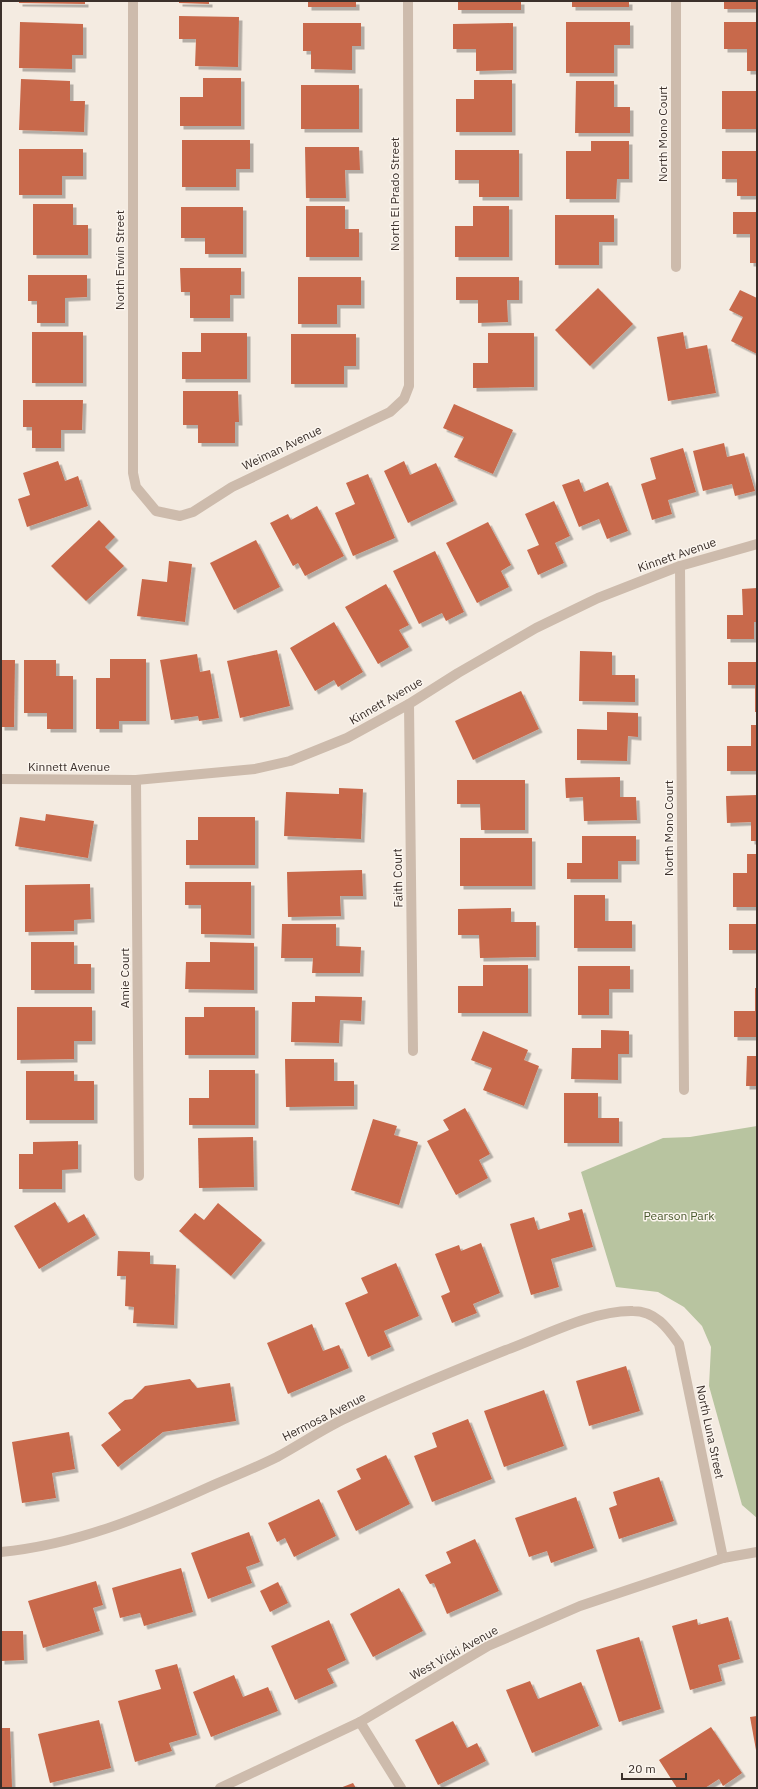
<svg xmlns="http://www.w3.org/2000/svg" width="758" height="1789" font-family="'IBM Plex Sans',sans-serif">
<defs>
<filter id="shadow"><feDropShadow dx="3.5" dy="3.5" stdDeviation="0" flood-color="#0004"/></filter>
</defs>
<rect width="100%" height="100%" fill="#f4ebe1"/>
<!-- green -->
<polygon fill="#b8c4a0" points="757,1126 757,1518 742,1505 709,1386 711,1347 702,1326 684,1307 658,1292 616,1287 581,1172 663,1138 690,1137"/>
<!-- building -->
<g fill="#c8694b" filter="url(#shadow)">
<polygon points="19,1 85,1 85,4 19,3"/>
<polygon points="179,1 209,1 209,4 179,3"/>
<rect x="308" y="1" width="48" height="6"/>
<rect x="458" y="1" width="63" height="9"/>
<rect x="572" y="1" width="57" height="6"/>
<rect x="724" y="1" width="33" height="8"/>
<polygon points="179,16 239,17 238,67 195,66 196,39 179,39"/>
<polygon points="20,22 83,24 83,55 72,55 72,69 19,68"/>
<polygon points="566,22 630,22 630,45 614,45 614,73 566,73"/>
<polygon points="724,22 757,22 757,71 747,71 747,49 724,49"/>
<polygon points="303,23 361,23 361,46 352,46 352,70 311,69 311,51 303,51"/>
<polygon points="513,23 513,70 476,71 476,49 453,49 453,24"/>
<polygon points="203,78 241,78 241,126 180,126 180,97 203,97"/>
<polygon points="21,79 70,81 70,101 85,101 84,132 19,130"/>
<polygon points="474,80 512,80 512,132 456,132 456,99 474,99"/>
<polygon points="576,81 614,81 614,107 630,107 630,133 575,133"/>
<rect x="301" y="85" width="58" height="44"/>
<rect x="722" y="91" width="35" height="38"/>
<polygon points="182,140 250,140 250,169 236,169 236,187 182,187"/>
<polygon points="591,141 629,141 629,179 617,179 616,199 566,199 566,151 591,151"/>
<polygon points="305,147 359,147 360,170 345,170 346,198 306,198"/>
<polygon points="19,149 83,149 83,176 62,176 62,195 19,195"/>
<polygon points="455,150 519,150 519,197 479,197 479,180 455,180"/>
<polygon points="722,151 757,151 757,196 737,196 737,179 722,179"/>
<polygon points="33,204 73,204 73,225 88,225 88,255 33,255"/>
<polygon points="306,206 345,206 345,229 359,229 359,257 306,257"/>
<polygon points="473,206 509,206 509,257 455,257 455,226 473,226"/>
<polygon points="181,207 243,207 243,254 205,254 205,238 181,238"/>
<polygon points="733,212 757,212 757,263 750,263 750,234 733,234"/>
<polygon points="555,215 614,215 614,242 599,242 599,265 555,265"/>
<polygon points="180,268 241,268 241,295 230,295 230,318 190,318 190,292 181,292"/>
<polygon points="28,275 87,275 87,297 65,298 65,323 37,323 37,301 28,301"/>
<polygon points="298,277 361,277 361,305 337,305 337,324 298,324"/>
<polygon points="456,277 519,277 519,300 507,300 508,322 478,323 478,300 456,300"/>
<polygon points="598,288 633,324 590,366 555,330"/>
<polygon points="740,290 757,298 757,354 731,341 743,317 729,310"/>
<rect x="32" y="332" width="51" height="51"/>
<polygon points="683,332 686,349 707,345 716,393 668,401 657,337"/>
<polygon points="201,333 247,333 247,379 182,379 182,352 201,352"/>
<polygon points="488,333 534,333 534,387 473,388 473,363 488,363"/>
<polygon points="291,334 356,334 356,366 344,366 344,384 291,384"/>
<polygon points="183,391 238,391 239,422 235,422 235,443 198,443 198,425 183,425"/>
<polygon points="23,400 83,400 82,430 61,430 61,448 32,448 32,427 23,427"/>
<polygon points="454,404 513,430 493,474 454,457 464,437 443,428"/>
<polygon points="724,443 727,457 744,453 755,491 735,496 732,484 703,491 693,451"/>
<polygon points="683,448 696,492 668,500 672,514 652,520 641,484 656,479 650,458"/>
<polygon points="58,461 65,481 78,476 88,506 27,527 18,499 30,495 23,473"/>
<polygon points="404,461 410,475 436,463 454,501 408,523 384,471"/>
<polygon points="368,474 395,538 353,556 335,513 355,504 346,483"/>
<polygon points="579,479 584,492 608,482 628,531 607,539 599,519 579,527 562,485"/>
<polygon points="554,501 570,536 555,543 564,563 538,575 527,550 539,545 525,514"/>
<polygon points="317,506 344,556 305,576 298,563 293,566 270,523 288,514 291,520"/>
<polygon points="99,520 115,537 105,547 124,566 86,601 51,566"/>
<polygon points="488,522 511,565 501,571 509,587 477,603 446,543"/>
<polygon points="256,540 280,587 234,610 210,563"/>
<polygon points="435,551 464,612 446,621 442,613 419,624 393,571"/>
<polygon points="169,561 192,564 185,622 137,616 142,579 167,582"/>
<polygon points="386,584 409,625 399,630 409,647 378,664 345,607"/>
<polygon points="757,588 757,622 754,622 754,639 727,639 727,615 743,615 742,589"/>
<polygon points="334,622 363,672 338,687 334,680 315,691 290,648"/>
<polygon points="277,650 290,706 240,718 227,661"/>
<polygon points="580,651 612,652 612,675 635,675 635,702 579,701"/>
<polygon points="197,654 200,672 210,670 219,718 199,721 198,716 171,720 160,660"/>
<polygon points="110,659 146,659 146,721 119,721 119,729 96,729 96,678 110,678"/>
<polygon points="1,660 15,660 14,727 1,727"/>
<polygon points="24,660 56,660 56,676 73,676 73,729 47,729 47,713 24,713"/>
<polygon points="728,662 757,662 757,712 755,712 755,685 728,685"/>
<polygon points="521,691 539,729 473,760 455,721"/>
<polygon points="607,712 638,713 638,737 628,736 627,761 577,760 577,729 607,730"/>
<polygon points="751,725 757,725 757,771 727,771 727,746 751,746"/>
<polygon points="620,777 620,797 636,797 637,820 584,821 583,797 566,798 565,778"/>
<polygon points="457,780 525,780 525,830 481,830 480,804 457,804"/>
<polygon points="339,788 363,789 361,839 284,836 286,792 339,794"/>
<polygon points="757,795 757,841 751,841 751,822 727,823 726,796"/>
<polygon points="46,814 94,821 88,858 15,846 20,817 45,821"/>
<polygon points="198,817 255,817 255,865 186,865 186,840 198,840"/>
<polygon points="582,836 636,836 636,861 618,861 618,879 567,879 567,863 582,863"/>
<rect x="460" y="838" width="72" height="48"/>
<polygon points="747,854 757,854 757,907 733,907 733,873 747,873"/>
<polygon points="362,870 363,896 340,896 341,916 288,917 287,872"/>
<polygon points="185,882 251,882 251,935 201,934 201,905 185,905"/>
<polygon points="90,884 91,919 74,920 74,931 25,932 25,885"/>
<polygon points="574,895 605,895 605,921 632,921 632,948 574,948"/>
<polygon points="511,908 511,922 536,922 536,957 480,958 479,935 458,935 458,909"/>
<polygon points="282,924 336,924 336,946 361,947 360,973 312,973 313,958 281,958"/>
<rect x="729" y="924" width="28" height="26"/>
<polygon points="31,942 74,942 74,964 91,964 91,990 31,990"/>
<polygon points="210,942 254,943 254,990 185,989 186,962 210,962"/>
<polygon points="483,965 528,965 528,1013 458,1013 458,986 483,986"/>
<polygon points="578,966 630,966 630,989 609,989 609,1015 578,1015"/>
<polygon points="755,988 757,988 757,1037 734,1037 734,1011 755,1011"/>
<polygon points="315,996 362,997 361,1021 340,1020 339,1043 291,1042 292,1002 315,1002"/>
<polygon points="17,1007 92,1007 92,1041 74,1041 74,1059 17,1060"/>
<polygon points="204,1007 255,1007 255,1055 185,1055 185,1017 204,1017"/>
<polygon points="601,1030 629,1031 629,1054 618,1054 618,1080 571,1079 572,1048 601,1048"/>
<polygon points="483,1031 528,1050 524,1060 539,1066 524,1106 483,1090 492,1068 471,1060"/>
<polygon points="747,1056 757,1056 757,1086 746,1086"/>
<polygon points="285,1059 334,1059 334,1081 354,1081 354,1106 286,1107"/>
<polygon points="209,1070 255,1070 255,1125 189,1125 189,1098 209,1098"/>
<polygon points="26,1071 74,1071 74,1081 94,1081 94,1120 26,1120"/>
<polygon points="564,1093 598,1093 598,1118 619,1118 619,1143 564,1143"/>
<polygon points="465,1108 490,1154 479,1160 488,1178 456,1195 427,1141 449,1130 443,1120"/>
<polygon points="373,1119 397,1126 394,1135 418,1142 399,1205 351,1190"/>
<polygon points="253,1137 254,1187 199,1188 198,1138"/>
<polygon points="78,1141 78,1169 62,1170 62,1189 19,1189 19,1154 33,1154 33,1142"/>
<polygon points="55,1202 68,1223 84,1214 96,1235 39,1269 14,1226"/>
<polygon points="218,1203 262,1240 231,1276 179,1231 195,1213 204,1220"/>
<polygon points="582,1209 593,1247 551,1259 559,1287 531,1295 510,1224 534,1217 538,1230 570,1220 568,1213"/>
<polygon points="481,1243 500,1293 473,1304 477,1313 452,1323 441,1296 450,1292 435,1254 459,1245 461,1251"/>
<polygon points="118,1251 150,1252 150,1264 176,1265 174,1325 133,1323 134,1307 125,1306 126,1276 117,1276"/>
<polygon points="396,1263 419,1316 384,1331 391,1347 368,1357 345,1303 368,1293 361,1278"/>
<polygon points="312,1324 323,1351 339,1345 349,1368 288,1394 267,1343"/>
<polygon points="626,1366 640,1411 589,1426 576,1381"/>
<polygon points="190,1379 197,1388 230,1383 236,1421 163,1432 118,1467 101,1445 121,1430 108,1413 125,1400 132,1399 145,1386"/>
<polygon points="544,1390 564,1446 504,1467 484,1411"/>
<polygon points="468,1419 492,1479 432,1502 414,1456 437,1447 432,1433"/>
<polygon points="69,1432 75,1469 52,1473 56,1498 22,1503 12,1442"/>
<polygon points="386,1455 410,1504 356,1531 337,1491 361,1479 356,1469"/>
<polygon points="659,1477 674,1521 619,1539 609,1508 617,1505 613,1492"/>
<polygon points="576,1497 594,1548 551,1563 547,1551 529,1557 515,1518"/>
<polygon points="319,1499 336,1536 294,1557 285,1538 277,1542 268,1523"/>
<polygon points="249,1532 260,1562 246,1567 252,1583 208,1599 191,1553"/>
<polygon points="475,1539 499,1591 447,1614 434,1583 430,1584 425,1575 451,1563 446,1552"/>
<polygon points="181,1568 193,1612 144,1626 140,1613 120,1618 112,1588"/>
<polygon points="96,1581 103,1605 93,1608 100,1631 43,1648 28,1601"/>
<polygon points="278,1582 288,1603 270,1612 260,1591"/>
<polygon points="399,1588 423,1631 373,1657 350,1614"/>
<polygon points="728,1617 740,1659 718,1665 722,1681 690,1690 672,1626 697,1619 698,1625"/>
<polygon points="329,1620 346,1660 327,1669 334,1683 295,1700 271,1646"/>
<polygon points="1,1631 23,1631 24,1660 1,1661"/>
<polygon points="639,1637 661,1709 619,1722 596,1650"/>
<polygon points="177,1664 197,1735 169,1743 172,1751 135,1762 118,1701 161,1689 155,1670"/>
<polygon points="234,1675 243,1697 268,1687 278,1711 211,1737 193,1692"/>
<polygon points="530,1681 538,1699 581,1682 599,1726 532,1753 506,1690"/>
<polygon points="757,1716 757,1750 756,1750 750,1717"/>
<polygon points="99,1720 111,1768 50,1783 38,1734"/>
<polygon points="453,1721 467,1748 477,1743 486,1761 438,1785 415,1740"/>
<polygon points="711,1727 742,1773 723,1786 719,1779 705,1788 677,1788 659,1760"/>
<polygon points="1,1728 10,1728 12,1787 1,1788"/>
<polygon points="353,1783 356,1788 340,1788"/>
</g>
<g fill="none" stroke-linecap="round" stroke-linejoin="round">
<!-- minor -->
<g stroke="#cdbbac" stroke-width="10">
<polyline points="133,1 133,473 136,487 156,511 180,516 193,512 232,487 390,412 404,399 409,386 408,1"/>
<polyline points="676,267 676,1"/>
<polyline points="680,566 684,1090"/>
<polyline points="409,704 413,1051"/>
<polyline points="1,779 136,780 255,769 290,761 347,738 409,704 458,673 536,628 598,598 680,566 757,544"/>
<polyline points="136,780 139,1176"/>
<path d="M1,1552c74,-7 142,-35 208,-65 23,-10 46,-19 68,-30 22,-12 43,-26 65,-37 54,-26 109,-48 164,-70 38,-14 87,-40 127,-39 22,0 34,16 46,33l44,214"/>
<polyline points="360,1722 401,1788"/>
<polyline points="220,1788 360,1722 488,1646 580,1606 723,1558 757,1552"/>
</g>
</g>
<g text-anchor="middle" stroke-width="3" stroke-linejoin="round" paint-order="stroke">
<!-- street labels -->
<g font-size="12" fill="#3b302b" stroke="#fbf5ee">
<text transform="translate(663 134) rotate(-90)" y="4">North Mono Court</text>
<text transform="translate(395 194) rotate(-90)" y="4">North El Prado Street</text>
<text transform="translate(120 260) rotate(-90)" y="4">North Erwin Street</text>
<text transform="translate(282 448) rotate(-26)" y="4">Weiman Avenue</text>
<text transform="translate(677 555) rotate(-19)" y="4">Kinnett Avenue</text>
<text transform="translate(386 701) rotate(-30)" y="4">Kinnett Avenue</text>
<text x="69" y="771">Kinnett Avenue</text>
<text transform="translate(669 828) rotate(-90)" y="4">North Mono Court</text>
<text transform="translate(398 878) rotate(-91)" y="4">Faith Court</text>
<text transform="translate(125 978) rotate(-90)" y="4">Amie Court</text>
<text transform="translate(324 1417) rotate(-27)" y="4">Hermosa Avenue</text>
<text transform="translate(710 1432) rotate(78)" y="4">North Luna Street</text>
<text transform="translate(454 1653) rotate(-29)" y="4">West Vicki Avenue</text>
</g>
<!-- park labels -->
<g font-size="12" fill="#4a5a2e" stroke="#fbf5ee">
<text x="679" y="1220">Pearson Park</text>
</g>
</g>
<!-- border -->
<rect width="758" height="1789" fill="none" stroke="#3b302b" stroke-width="4"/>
<!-- scale -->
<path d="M622 1773v6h64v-6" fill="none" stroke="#3b302b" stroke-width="2"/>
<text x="628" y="1773" font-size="12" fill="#3b302b" stroke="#fbf5ee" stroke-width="3" paint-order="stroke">20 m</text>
</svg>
